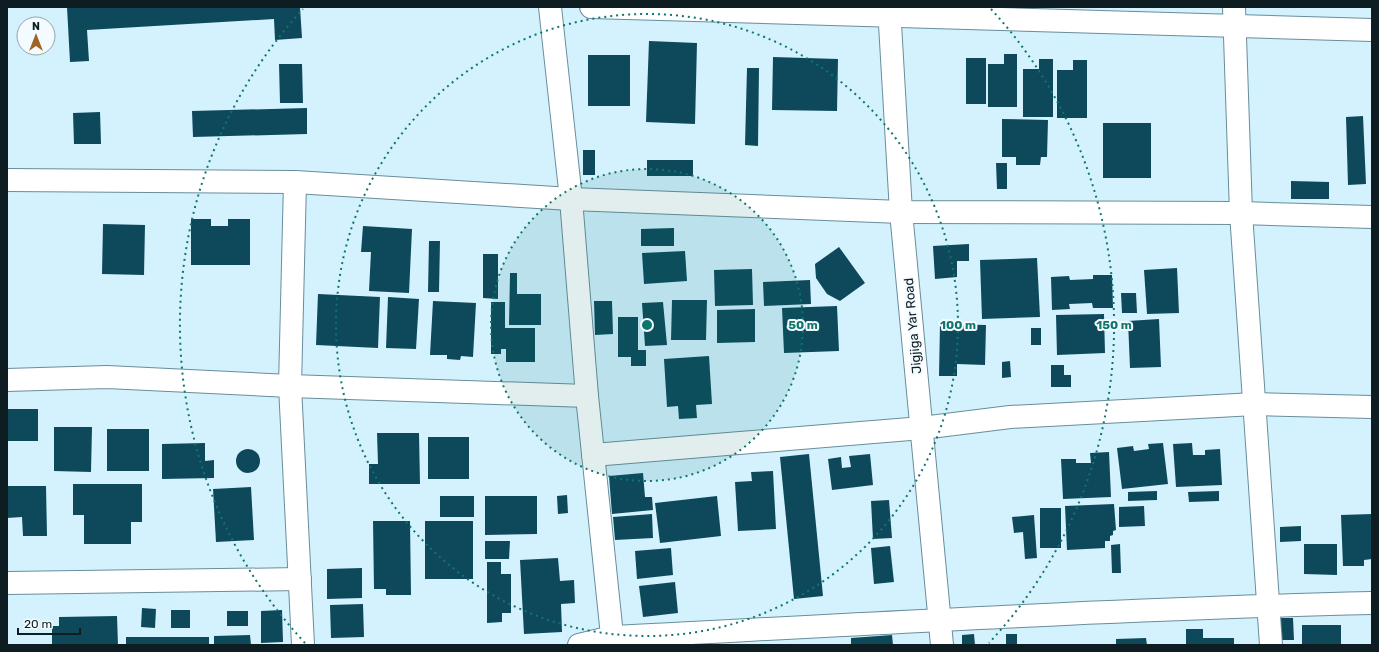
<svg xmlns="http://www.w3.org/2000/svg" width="1379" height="652" font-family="Rubik,sans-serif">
<rect width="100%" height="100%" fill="#d3f2fe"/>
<!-- building -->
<g fill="#0d495b">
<polygon points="67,7 300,7 302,38 275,40 274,19 87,30 89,61 70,62"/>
<polygon points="649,41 697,43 695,124 646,122"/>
<polygon points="1004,54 1017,54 1017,107 988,107 988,64 1004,64"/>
<rect x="588" y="55" width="42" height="51"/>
<polygon points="773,57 838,59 837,111 772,110"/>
<rect x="966" y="58" width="20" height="46"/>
<polygon points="1039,59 1053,59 1053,117 1023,117 1023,69 1039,69"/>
<polygon points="1073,60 1087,60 1087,118 1057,118 1057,70 1073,70"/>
<polygon points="279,64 302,64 303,103 280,103"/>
<polygon points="747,68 759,68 758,146 745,145"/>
<polygon points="307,108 307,134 193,137 192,111"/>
<polygon points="100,112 101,144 74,144 73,113"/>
<polygon points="1363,116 1366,184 1348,185 1346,117"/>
<polygon points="1002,119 1048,120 1047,157 1041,157 1040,165 1016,165 1016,157 1002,157"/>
<rect x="1103" y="123" width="48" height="55"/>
<rect x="583" y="150" width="12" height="25"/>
<rect x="647" y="160" width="46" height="16"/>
<polygon points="996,163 1007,163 1007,189 997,189"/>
<polygon points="1291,181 1329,182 1329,199 1291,199"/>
<polygon points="191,219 211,219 211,226 228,226 228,219 250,219 250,265 191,265"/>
<polygon points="103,224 145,225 144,275 102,274"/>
<polygon points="363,226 412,229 409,293 369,291 371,252 361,252"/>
<polygon points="674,228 674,246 641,246 641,229"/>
<polygon points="429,241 440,241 439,292 428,292"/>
<polygon points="969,244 969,261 957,261 957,277 935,279 933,246"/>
<polygon points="839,247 865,283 840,301 827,294 816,278 815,264"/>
<polygon points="685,251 687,281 644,284 642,253"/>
<polygon points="483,254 498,254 498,299 483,298"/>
<polygon points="1037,258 1040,317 982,319 980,260"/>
<polygon points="1177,268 1179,313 1147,314 1144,270"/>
<polygon points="752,269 753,305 715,306 714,270"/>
<polygon points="510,273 517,273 517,294 541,294 541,325 509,325"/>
<polygon points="1093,275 1112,275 1113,308 1093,308 1092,303 1069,304 1070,309 1052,310 1051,277 1069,276 1070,280 1093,279"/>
<polygon points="810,280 811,304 764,306 763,282"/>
<polygon points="1121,293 1136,293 1137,313 1122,313"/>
<polygon points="318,294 380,297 378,348 316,345"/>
<polygon points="388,297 419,299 416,349 386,348"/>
<polygon points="672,300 707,300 706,340 671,340"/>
<polygon points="433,301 476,303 473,357 461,356 460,360 447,359 447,355 430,355"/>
<polygon points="594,301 612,301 613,334 595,335"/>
<polygon points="491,302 505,302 505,328 535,328 535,362 506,362 506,349 501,349 501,354 491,354"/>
<polygon points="663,302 667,345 645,346 642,303"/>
<polygon points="837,306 839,351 784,353 782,308"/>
<polygon points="755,309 755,342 717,343 717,310"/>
<polygon points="1104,314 1105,353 1057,355 1056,315"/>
<polygon points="618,317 638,317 638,350 646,350 646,366 631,366 631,357 618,357"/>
<polygon points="1159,319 1161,367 1130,368 1128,321"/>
<polygon points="940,324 986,325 985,365 957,364 957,376 939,376"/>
<rect x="1031" y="328" width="10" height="17"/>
<polygon points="709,356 712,404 696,405 697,418 679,419 678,406 667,407 664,359"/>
<polygon points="1010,361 1011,377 1002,378 1002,362"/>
<polygon points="1051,365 1064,365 1064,375 1071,375 1071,387 1051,387"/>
<rect x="7" y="409" width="31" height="32"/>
<polygon points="54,427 92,427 91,472 54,471"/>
<rect x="107" y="429" width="42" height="42"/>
<polygon points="377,433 419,433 420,484 369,484 369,464 378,464"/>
<rect x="428" y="437" width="41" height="42"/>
<polygon points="205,443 205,461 214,460 214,478 162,479 162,444"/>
<polygon points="1163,443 1168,484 1122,489 1117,448 1133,446 1134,451 1149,449 1148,444"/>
<polygon points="1192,443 1193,455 1205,455 1205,450 1220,449 1222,485 1176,487 1173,444"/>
<circle cx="248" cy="461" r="12"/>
<polygon points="1109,452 1111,497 1063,499 1061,459 1076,459 1076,463 1091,463 1090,453"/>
<polygon points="809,454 823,596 794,599 780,457"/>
<polygon points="870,454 873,485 832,490 828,459 841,457 842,468 851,467 849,456"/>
<polygon points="773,471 776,529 738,531 735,482 752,481 751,472"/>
<polygon points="643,473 645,497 652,497 653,510 612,514 609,476"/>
<polygon points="73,484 142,484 142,522 131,522 131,544 84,544 84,515 73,515"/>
<polygon points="7,486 46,486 47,536 23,536 22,517 7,518"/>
<polygon points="251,487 254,540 216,542 213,489"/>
<polygon points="1157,491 1157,500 1128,501 1128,492"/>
<polygon points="1219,491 1219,501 1189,502 1188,492"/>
<polygon points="567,495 568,513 558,514 557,496"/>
<rect x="440" y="496" width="34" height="21"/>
<polygon points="485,496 537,496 537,534 485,535"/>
<polygon points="717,496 721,536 660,543 655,503"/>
<polygon points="889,500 892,538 873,539 871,501"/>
<polygon points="1114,504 1116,530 1113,531 1113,535 1110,536 1110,541 1105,541 1105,548 1067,550 1065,506"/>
<polygon points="1144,506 1145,526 1119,527 1119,507"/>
<rect x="1040" y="508" width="21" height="40"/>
<polygon points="652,514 653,538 615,540 613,517"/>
<polygon points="1372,514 1372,559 1364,560 1364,566 1343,566 1341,515"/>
<polygon points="1034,515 1037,558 1025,559 1023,532 1014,533 1012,517"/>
<polygon points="373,521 410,521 411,595 386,595 386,589 374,589"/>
<rect x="425" y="521" width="48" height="58"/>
<polygon points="1301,526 1301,541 1280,542 1280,527"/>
<polygon points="485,541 510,541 509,559 485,559"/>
<polygon points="1120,544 1121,573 1112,573 1111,545"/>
<polygon points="1304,544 1337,544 1337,575 1304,574"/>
<polygon points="890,546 894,582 874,584 871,548"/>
<polygon points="671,548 673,575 637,579 635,551"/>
<polygon points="558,558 560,581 574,580 575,603 561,604 562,632 524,634 520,560"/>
<polygon points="487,562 501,562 501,574 511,574 511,613 502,613 502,622 487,623"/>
<polygon points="362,568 362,598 327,599 327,569"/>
<polygon points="675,582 678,613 643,617 639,586"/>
<polygon points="363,604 364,637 331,638 330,605"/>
<polygon points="142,608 156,609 155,628 141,627"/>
<rect x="171" y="610" width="19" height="18"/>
<polygon points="282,610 283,642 261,643 261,611"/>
<rect x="227" y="611" width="21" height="15"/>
<polygon points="117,616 118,645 52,645 52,626 59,626 59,617"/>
<polygon points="1279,618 1293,618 1294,640 1279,640"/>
<rect x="1302" y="625" width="39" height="20"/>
<polygon points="1186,629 1203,629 1203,638 1234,638 1234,645 1186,645"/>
<polygon points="974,634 975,645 962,645 962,635"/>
<rect x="1006" y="634" width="11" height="11"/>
<polygon points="250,635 251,645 214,645 214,636"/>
<polygon points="892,635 893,645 851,645 851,638"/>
<rect x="126" y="637" width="83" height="8"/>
<polygon points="1146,638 1147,645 1116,645 1116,639"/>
</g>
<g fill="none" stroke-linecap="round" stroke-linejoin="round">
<defs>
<g id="minor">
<polyline points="550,7 571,199 587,396 613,645"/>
<polyline points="591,7 1372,30"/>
<polyline points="889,7 901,212 942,645"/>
<polyline points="1234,7 1241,213 1271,645"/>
<polyline points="7,180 295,182 571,199 901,212 1241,213 1372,217"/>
<polyline points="295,182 290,386 303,645"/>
<polyline points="7,380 107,377 290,386 587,396"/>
<polyline points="593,455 922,428 1010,417 1255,404 1372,407"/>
<polyline points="7,583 300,579"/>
<path d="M579,645l33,-8c253,-13 507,-28 760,-34"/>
</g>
</defs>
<!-- minor casing -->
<use href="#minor" stroke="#698d9b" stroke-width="24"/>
<!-- minor -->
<use href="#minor" stroke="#fff" stroke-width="22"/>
</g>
<!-- distance rings -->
<circle cx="647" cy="325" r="156" fill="#0f766e" fill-opacity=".12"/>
<g fill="none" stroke="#0f766e" stroke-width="2" stroke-dasharray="2 4">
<circle cx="647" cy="325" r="156"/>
<circle cx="647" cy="325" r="311"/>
<path d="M305 643A467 467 0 0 1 303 9M991 9A467 467 0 0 1 989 643"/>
</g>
<g text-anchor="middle" stroke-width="4" stroke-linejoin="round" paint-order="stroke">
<!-- street labels -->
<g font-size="13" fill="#0e1d22" stroke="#f3fbfe">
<text transform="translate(912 326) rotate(-95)" y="5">Jigjiga Yar Road</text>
</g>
</g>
<circle cx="647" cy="325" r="6" fill="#0f766e" stroke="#f3fbfe" stroke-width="2"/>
<g font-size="12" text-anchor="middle" font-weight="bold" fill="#0f766e" stroke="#f3fbfe" stroke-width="4" stroke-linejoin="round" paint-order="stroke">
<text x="803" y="329">50 m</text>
<text x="958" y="329">100 m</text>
<text x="1114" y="329">150 m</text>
</g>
<!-- border -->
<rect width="1379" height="652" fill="none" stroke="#0e1d22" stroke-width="16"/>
<!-- north arrow -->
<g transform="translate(36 36)"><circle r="19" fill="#f3fbfe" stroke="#97a2a6"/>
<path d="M0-3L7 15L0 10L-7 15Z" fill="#9f6326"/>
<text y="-6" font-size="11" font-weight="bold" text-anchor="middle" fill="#0e1d22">N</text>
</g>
<!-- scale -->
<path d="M18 628v6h62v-6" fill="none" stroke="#0e1d22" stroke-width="2"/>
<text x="24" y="628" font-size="12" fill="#0e1d22" stroke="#f3fbfe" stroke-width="3" paint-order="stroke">20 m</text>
</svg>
